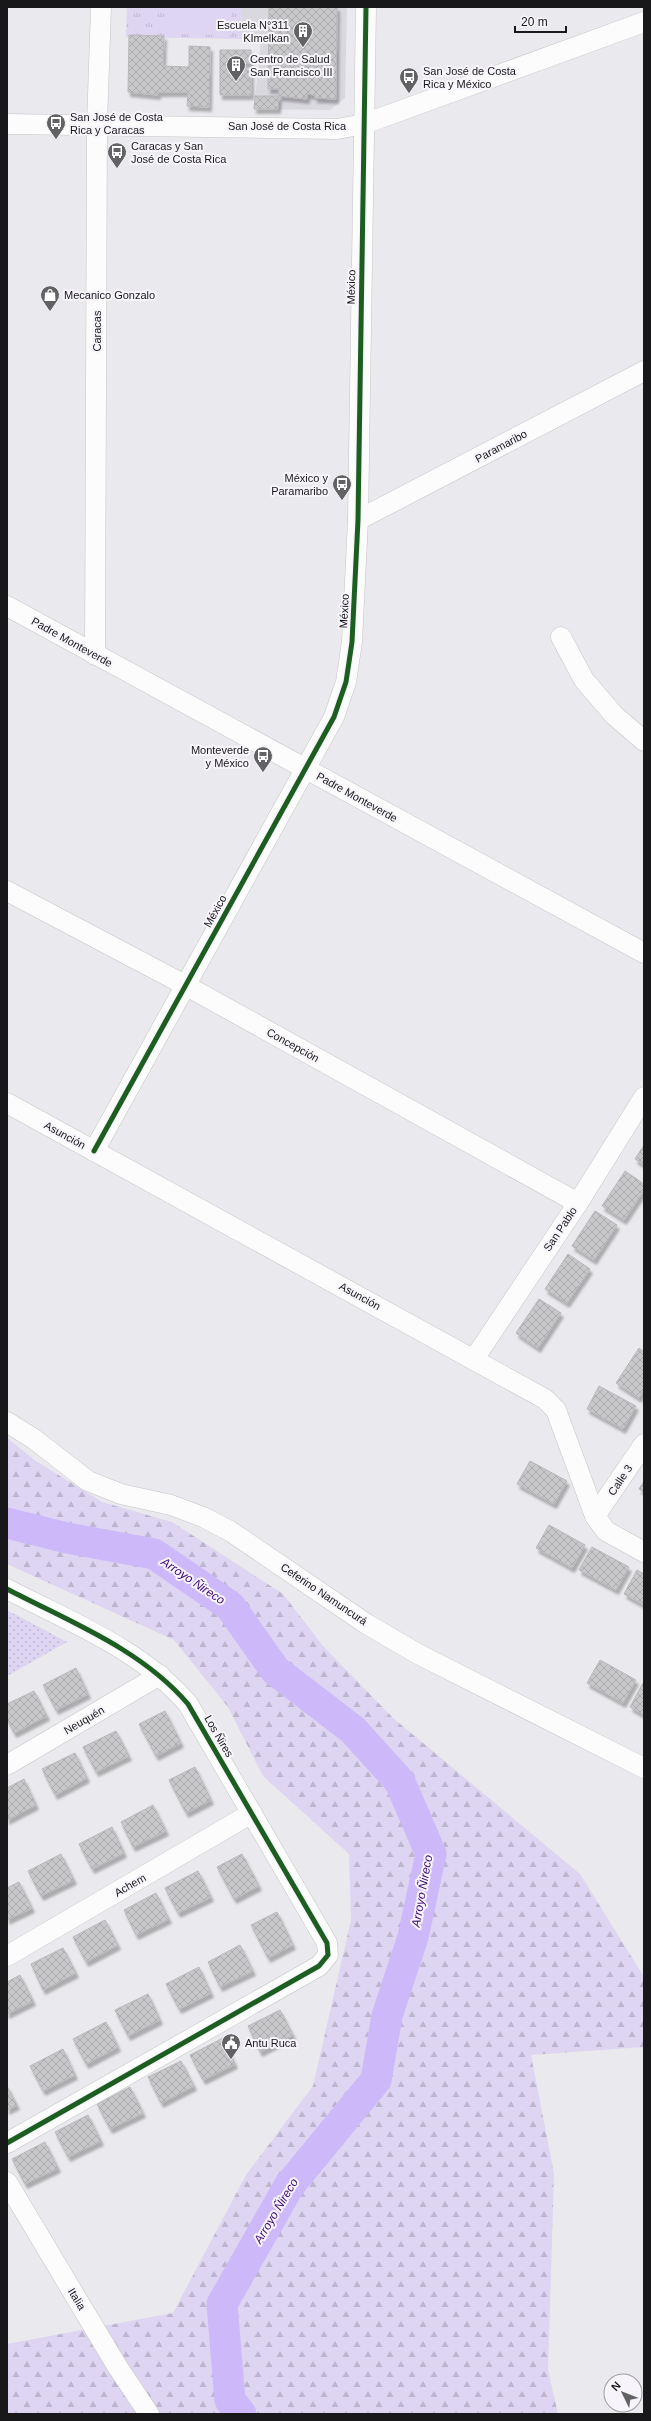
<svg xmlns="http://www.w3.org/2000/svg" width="651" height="2421" font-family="Arial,sans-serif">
<defs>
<pattern id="grass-dots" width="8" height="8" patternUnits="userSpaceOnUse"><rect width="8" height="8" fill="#ddd5f1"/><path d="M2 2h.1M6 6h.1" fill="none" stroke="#bdb6ce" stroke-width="1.8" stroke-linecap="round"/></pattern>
<pattern id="forest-firs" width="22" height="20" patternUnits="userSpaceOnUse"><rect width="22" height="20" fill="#ddd5f1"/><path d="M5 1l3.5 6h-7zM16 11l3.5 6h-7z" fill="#bdb6ce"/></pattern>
<pattern id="park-tufts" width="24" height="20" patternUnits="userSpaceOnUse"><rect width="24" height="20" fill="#ddd5f1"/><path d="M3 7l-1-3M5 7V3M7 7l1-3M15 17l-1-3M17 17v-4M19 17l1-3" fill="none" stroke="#bdb6ce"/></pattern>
<pattern id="building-cross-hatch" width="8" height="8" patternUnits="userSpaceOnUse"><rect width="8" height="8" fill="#c8c7ca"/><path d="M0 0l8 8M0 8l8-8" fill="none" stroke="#abaaad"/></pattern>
<filter id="shadow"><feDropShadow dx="2.5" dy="4.5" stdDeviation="1" flood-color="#0004"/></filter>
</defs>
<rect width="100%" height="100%" fill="#eae9ed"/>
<!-- built -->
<polygon fill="#dad8df" points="242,7 347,7 345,98 330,110 254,109 261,41 241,39"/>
<!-- grass -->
<polygon fill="url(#grass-dots)" points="7,1610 67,1642 7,1676"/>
<!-- forest -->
<polygon fill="url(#forest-firs)" points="7,1438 36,1461 102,1502 172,1522 283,1594 323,1646 393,1718 580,1874 644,1977 644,2047 531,2055 554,2174 548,2370 558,2414 7,2414 7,2344 173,2313 246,2175 313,2086 351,1920 349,1854 263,1776 228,1707 174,1640 7,1564"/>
<!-- park -->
<polygon fill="url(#park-tufts)" points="127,7 242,7 241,39 126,37"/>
<!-- garden -->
<polygon fill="#ddd5f1" points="168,7 231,7 231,35 167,34"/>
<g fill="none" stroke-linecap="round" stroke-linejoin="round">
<!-- river -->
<polyline stroke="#cdb9f9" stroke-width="31" points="7,1523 67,1538 154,1554 230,1606 275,1670 353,1730 400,1782 431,1854 413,1937 387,2016 376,2080 289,2186 222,2304 230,2400 241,2414"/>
</g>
<!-- building -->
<g fill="url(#building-cross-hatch)" stroke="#b8b8bb" filter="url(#shadow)">
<polygon points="269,7 337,7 336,99 315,98 315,95 307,94 307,99 279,96 279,89 268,89"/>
<polygon points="129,35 164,36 163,66 189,67 189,46 210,47 209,107 187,106 188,92 158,92 158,95 128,92"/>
<polygon points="220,50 251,50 251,63 243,63 243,70 251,70 251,95 220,95"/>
<polygon points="255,96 279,96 278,109 254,109"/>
<polygon points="644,1145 644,1165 635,1159"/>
<polygon points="625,1171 644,1184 644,1190 624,1220 602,1206"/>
<polygon points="595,1211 617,1225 594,1260 572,1246"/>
<polygon points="568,1254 590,1269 567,1303 545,1289"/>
<polygon points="539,1299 561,1313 538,1348 516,1333"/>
<polygon points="639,1348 644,1352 644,1389 639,1398 616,1383"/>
<polygon points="599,1386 636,1406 623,1429 587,1409"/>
<polygon points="530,1461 567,1481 554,1504 517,1484"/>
<polygon points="644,1481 644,1492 639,1489"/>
<polygon points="549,1525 585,1545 572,1568 536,1548"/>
<polygon points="592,1547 629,1567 616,1590 579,1570"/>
<polygon points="637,1570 644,1574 644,1605 624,1594"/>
<polygon points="600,1660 636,1680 623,1703 587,1683"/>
<polygon points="76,1668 88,1694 56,1710 43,1685"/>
<polygon points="643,1683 644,1684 644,1715 630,1707"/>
<polygon points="34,1691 47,1716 14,1733 7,1719 7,1704"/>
<polygon points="165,1711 181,1743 156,1756 139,1724"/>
<polygon points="116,1731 129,1756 96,1772 83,1747"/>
<polygon points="75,1753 87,1778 55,1795 42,1769"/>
<polygon points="195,1767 211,1800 186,1813 169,1780"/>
<polygon points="24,1779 36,1805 7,1820 7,1788"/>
<polygon points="153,1805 166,1831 133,1847 121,1822"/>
<polygon points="112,1827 124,1853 92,1869 79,1844"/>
<polygon points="61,1854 74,1880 41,1896 28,1871"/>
<polygon points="242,1854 259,1886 234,1899 217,1867"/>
<polygon points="198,1871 211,1897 178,1913 165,1888"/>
<polygon points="19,1882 32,1908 7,1920 7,1888"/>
<polygon points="156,1893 169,1919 136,1935 124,1910"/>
<polygon points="277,1912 293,1945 268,1958 251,1925"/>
<polygon points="105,1920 118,1945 86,1962 73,1937"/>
<polygon points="240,1945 253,1971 220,1987 208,1962"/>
<polygon points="63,1948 76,1973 43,1990 31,1964"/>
<polygon points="199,1967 211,1993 179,2009 166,1984"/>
<polygon points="20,1975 33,2001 7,2014 7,1982"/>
<polygon points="148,1994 160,2020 128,2036 115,2010"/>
<polygon points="280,2010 293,2035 260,2052 248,2026"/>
<polygon points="106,2022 118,2047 86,2064 73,2039"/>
<polygon points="223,2038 235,2064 203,2080 190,2055"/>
<polygon points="63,2049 75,2075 43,2091 30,2066"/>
<polygon points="181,2061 194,2086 161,2103 148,2077"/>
<polygon points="7,2086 17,2105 7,2110"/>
<polygon points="130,2087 143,2113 110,2129 97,2104"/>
<polygon points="88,2115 101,2141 68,2157 55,2132"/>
<polygon points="45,2142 58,2168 25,2184 12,2159"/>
</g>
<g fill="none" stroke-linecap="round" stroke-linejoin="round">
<defs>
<g id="minor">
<polyline points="7,124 337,129 364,124 644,22"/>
<polyline points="358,520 644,371"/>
<polyline points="7,606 644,953"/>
<polyline points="561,637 584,680 614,715 644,741"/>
<polyline points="95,655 97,124 101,7"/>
<polyline points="7,891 185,985 578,1203"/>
<polyline points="7,1103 545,1399 556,1410 595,1516 606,1531 644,1552"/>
<polyline points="94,1151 334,717 346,682 352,642 358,520 366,7"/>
<polyline points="474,1359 578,1203 644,1097"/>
<polyline points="7,1422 34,1439 88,1481 121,1494 171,1505 203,1517 230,1531 365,1623 418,1654 644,1768"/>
<polyline points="595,1516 644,1444"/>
<path d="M7,1589c63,33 134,60 181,115l139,239 1,12 -9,11 -312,177"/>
<polyline points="7,1765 160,1675"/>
<polyline points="7,1956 252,1813"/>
<polyline points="7,2182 117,2366 149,2414"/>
</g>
</defs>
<!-- minor casing -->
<use href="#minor" stroke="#c5c4c6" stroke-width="21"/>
<!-- minor -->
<use href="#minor" stroke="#fcfcfc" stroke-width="20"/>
<defs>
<g id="cycleway">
<polyline points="94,1151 334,717 346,682 352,642 358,520 366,7"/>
<path d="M7,1589c63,33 134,60 181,115l139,239 1,12 -9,11 -312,177"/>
</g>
</defs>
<!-- cycleway casing -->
<use href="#cycleway" stroke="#f7f5fb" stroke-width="8"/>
<!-- cycleway -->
<use href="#cycleway" stroke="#1b5e20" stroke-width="5"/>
</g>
<!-- icons -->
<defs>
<symbol id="building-pin" viewBox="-11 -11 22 30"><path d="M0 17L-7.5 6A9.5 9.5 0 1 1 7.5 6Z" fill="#626164" stroke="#f7f5fb"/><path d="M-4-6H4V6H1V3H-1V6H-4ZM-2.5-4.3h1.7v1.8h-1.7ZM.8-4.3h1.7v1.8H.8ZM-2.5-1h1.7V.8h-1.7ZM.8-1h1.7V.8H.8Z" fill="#fff"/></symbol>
<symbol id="bus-pin" viewBox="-11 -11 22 30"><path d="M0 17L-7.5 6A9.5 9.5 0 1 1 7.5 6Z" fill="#626164" stroke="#f7f5fb"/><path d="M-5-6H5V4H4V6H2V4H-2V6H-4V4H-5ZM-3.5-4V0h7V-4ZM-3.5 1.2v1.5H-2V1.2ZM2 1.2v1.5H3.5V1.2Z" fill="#fff"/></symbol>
<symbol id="shop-pin" viewBox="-11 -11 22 30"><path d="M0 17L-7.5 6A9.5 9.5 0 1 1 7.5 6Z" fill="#626164" stroke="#f7f5fb"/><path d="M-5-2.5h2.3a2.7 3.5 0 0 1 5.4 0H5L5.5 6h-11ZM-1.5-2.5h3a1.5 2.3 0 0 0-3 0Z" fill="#fff"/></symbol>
<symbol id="civic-pin" viewBox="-11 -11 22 30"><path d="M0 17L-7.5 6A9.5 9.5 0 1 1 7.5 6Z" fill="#626164" stroke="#f7f5fb"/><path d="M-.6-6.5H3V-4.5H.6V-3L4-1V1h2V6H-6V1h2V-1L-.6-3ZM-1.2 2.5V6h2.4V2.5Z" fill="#fff"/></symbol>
</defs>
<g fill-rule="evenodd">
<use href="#building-pin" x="292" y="20" width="22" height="30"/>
<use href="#building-pin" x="225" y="54" width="22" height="30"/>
<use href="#bus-pin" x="398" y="66" width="22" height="30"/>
<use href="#bus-pin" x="45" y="112" width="22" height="30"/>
<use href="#bus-pin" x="106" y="141" width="22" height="30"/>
<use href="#shop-pin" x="39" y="284" width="22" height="30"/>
<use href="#bus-pin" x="331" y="473" width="22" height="30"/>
<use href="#bus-pin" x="252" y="745" width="22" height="30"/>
<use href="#civic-pin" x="220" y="2032" width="22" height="30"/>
</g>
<g text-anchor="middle" stroke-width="4" stroke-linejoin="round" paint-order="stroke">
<!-- poi labels -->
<g font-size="11" fill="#18181a" stroke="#f7f5fb" text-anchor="start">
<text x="289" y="29" text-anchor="end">Escuela N°311<tspan x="289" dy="13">KImelkan</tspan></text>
<text x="250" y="63">Centro de Salud<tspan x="250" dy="13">San Francisco III</tspan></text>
<text x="423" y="75">San José de Costa<tspan x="423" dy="13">Rica y México</tspan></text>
<text x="70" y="121">San José de Costa<tspan x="70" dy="13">Rica y Caracas</tspan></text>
<text x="131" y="150">Caracas y San<tspan x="131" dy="13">José de Costa Rica</tspan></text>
<text x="64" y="299">Mecanico Gonzalo</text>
<text x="328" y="482" text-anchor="end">México y<tspan x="328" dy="13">Paramaribo</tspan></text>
<text x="249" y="754" text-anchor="end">Monteverde<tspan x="249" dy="13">y México</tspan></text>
<text x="245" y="2047">Antu Ruca</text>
</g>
<!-- street labels -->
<g font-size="11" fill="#18181a" stroke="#f7f5fb">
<text x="287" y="130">San José de Costa Rica</text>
<text transform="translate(351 287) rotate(-89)" y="4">México</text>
<text transform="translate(97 331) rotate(-90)" y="4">Caracas</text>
<text transform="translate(501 446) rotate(-28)" y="4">Paramaribo</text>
<text transform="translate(344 611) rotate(-87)" y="4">México</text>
<text transform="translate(72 642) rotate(29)" y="4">Padre Monteverde</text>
<text transform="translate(357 797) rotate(29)" y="4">Padre Monteverde</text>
<text transform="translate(215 911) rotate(-61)" y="4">México</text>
<text transform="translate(293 1045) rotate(29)" y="4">Concepción</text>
<text transform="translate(65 1135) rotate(29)" y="4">Asunción</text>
<text transform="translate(560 1229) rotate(-56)" y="4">San Pablo</text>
<text transform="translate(360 1296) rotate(29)" y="4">Asunción</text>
<text transform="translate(620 1480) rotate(-56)" y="4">Calle 3</text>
<text transform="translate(324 1594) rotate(34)" y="4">Ceferino Namuncurá</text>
<text transform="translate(84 1720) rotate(-30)" y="4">Neuquén</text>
<text transform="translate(219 1736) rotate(60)" y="4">Los Ñires</text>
<text transform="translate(130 1885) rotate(-30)" y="4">Achem</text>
<text transform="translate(77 2299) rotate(59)" y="4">Italia</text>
</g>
<!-- water labels -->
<g font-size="12" font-style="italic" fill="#3d0973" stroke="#f7f5fb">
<text transform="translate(193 1581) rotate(34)" y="4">Arroyo Ñireco</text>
<text transform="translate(422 1891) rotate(-80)" y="4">Arroyo Ñireco</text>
<text transform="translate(276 2211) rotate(-59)" y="4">Arroyo Ñireco</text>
</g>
</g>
<!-- border -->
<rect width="651" height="2421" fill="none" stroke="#18181a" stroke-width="16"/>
<!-- north arrow -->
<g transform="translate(623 2393) rotate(313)"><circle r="19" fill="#f7f5fb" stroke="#9e9da1"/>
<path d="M0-3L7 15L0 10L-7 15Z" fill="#626164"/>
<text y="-6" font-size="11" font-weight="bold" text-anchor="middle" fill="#18181a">N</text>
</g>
<!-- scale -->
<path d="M515 26v6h51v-6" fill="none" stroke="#18181a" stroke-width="2"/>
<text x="521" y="26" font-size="12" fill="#18181a" stroke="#f7f5fb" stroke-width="3" paint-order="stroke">20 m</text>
</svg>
